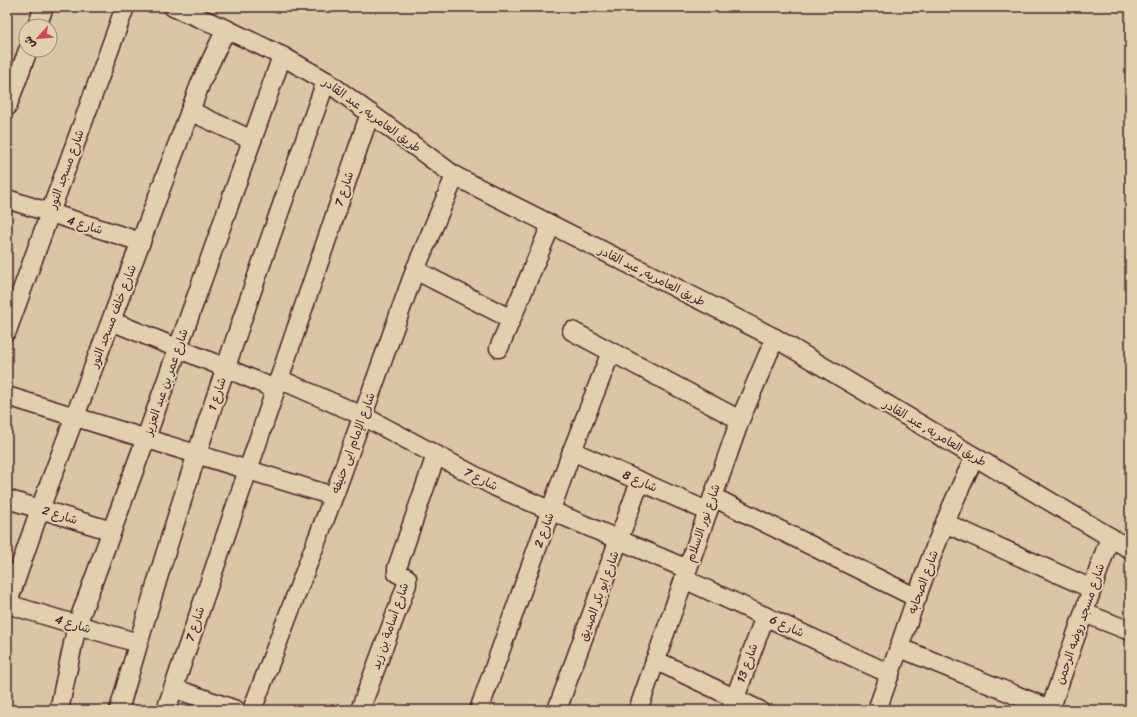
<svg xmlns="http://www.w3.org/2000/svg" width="1137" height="717" font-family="Sriracha,'Playpen Sans Arabic',sans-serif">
<rect width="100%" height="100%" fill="#d8c6a5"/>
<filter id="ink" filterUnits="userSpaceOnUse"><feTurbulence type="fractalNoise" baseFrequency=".025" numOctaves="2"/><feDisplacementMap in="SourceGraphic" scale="8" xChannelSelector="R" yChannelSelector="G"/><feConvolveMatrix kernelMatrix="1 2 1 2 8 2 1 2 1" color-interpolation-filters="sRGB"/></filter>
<g filter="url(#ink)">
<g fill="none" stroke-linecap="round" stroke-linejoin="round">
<defs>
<g id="minor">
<polyline points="173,7 226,29 282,56 326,81 455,176 775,338 1130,549"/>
<polyline points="37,26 44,7"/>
<polyline points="7,107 28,50"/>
<polyline points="190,111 252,140"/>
<polyline points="7,199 141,242"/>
<polyline points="415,270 511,319"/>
<polyline points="111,321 226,368 275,389"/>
<polyline points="7,331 125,7"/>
<polyline points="572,331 740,420"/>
<polyline points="499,348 551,225"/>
<polyline points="279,379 363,416 496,487 687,569"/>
<polyline points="7,396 333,496"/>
<polyline points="572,451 707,511"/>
<polyline points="713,497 917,598"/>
<polyline points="7,499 112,531"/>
<polyline points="945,523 1092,589"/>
<polyline points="684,579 890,674"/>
<polyline points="7,604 138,643"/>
<polyline points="7,605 40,509 201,82 226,29"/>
<polyline points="1084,613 1130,631"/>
<polyline points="900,648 1050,709"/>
<polyline points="655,660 759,710"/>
<polyline points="173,688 236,710"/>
<polyline points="731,709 765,616"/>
<polyline points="59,710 77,625 146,438 282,56"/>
<path d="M119,710c33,-115 68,-230 107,-343 32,-96 66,-191 100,-286"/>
<polyline points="166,710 370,113"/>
<polyline points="252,710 336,490 415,270 455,176"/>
<polyline points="360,710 407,584 407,578 397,573 397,568 436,455"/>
<polyline points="479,710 572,451 611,352"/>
<polyline points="557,710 640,481"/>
<polyline points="638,710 740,420 775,338"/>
<path d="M877,710c31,-85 57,-173 98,-253"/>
<polyline points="1050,710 1110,537"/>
</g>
</defs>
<!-- minor casing -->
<use href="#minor" stroke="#4a1f2b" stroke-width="21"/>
<!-- minor -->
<use href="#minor" stroke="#e1d0ad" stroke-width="18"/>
</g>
</g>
<g text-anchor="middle" stroke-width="4" stroke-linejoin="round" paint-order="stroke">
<!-- street labels -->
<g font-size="12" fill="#4a1f2b" stroke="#e1d0ad">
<text transform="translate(372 115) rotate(36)" y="4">طريق العامريه, عبد القادر</text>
<text transform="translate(66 169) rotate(-70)" y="4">شارع مسجد النور</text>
<text transform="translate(344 189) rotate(-71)" y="4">شارع 7</text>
<text transform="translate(85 225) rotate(17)" y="4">شارع 4</text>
<text transform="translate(652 276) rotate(27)" y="4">طريق العامريه, عبد القادر</text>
<text transform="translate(113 316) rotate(-69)" y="4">شارع خلف مسجد النور</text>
<text transform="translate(166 382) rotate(-71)" y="4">شارع عمر بن عبد العزيز</text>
<text transform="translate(217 394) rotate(-72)" y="4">شارع 1</text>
<text transform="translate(935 433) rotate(31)" y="4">طريق العامريه, عبد القادر</text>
<text transform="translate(353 443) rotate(-70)" y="4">شارع الإمام ابى حنيفه</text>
<text transform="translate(481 479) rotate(27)" y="4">شارع 7</text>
<text transform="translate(640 481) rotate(24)" y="4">شارع 8</text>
<text transform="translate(60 515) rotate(17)" y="4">شارع 2</text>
<text transform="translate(703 523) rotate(-71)" y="4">شارع نور الاسلام</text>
<text transform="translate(544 530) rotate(-70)" y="4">شارع 2</text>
<text transform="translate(923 582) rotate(-70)" y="4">شارع الصحابه</text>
<text transform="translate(599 596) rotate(-70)" y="4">شارع ابو بكر الصديق</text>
<text transform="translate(73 624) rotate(17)" y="4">شارع 4</text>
<text transform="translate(195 624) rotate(-71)" y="4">شارع 7</text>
<text transform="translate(1080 624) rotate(-71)" y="4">شارع مسجد روضه الرحمن</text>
<text transform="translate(390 626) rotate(-71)" y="4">شارع أسامة بن زيد</text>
<text transform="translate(787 626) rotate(25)" y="4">شارع 6</text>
<text transform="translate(747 663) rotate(-70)" y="4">شارع 13</text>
</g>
</g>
<!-- margin -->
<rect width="1137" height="717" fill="none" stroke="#e1d0ad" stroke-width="24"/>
<rect x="12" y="12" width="1113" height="693" fill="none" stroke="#4a1f2b" stroke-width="1.5" filter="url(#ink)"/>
<!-- north arrow -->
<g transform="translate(38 38) rotate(243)"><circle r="19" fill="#e1d0ad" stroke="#a58979"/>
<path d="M0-3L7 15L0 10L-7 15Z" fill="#d1495b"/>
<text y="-6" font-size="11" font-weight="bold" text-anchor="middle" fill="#4a1f2b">ش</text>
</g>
</svg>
